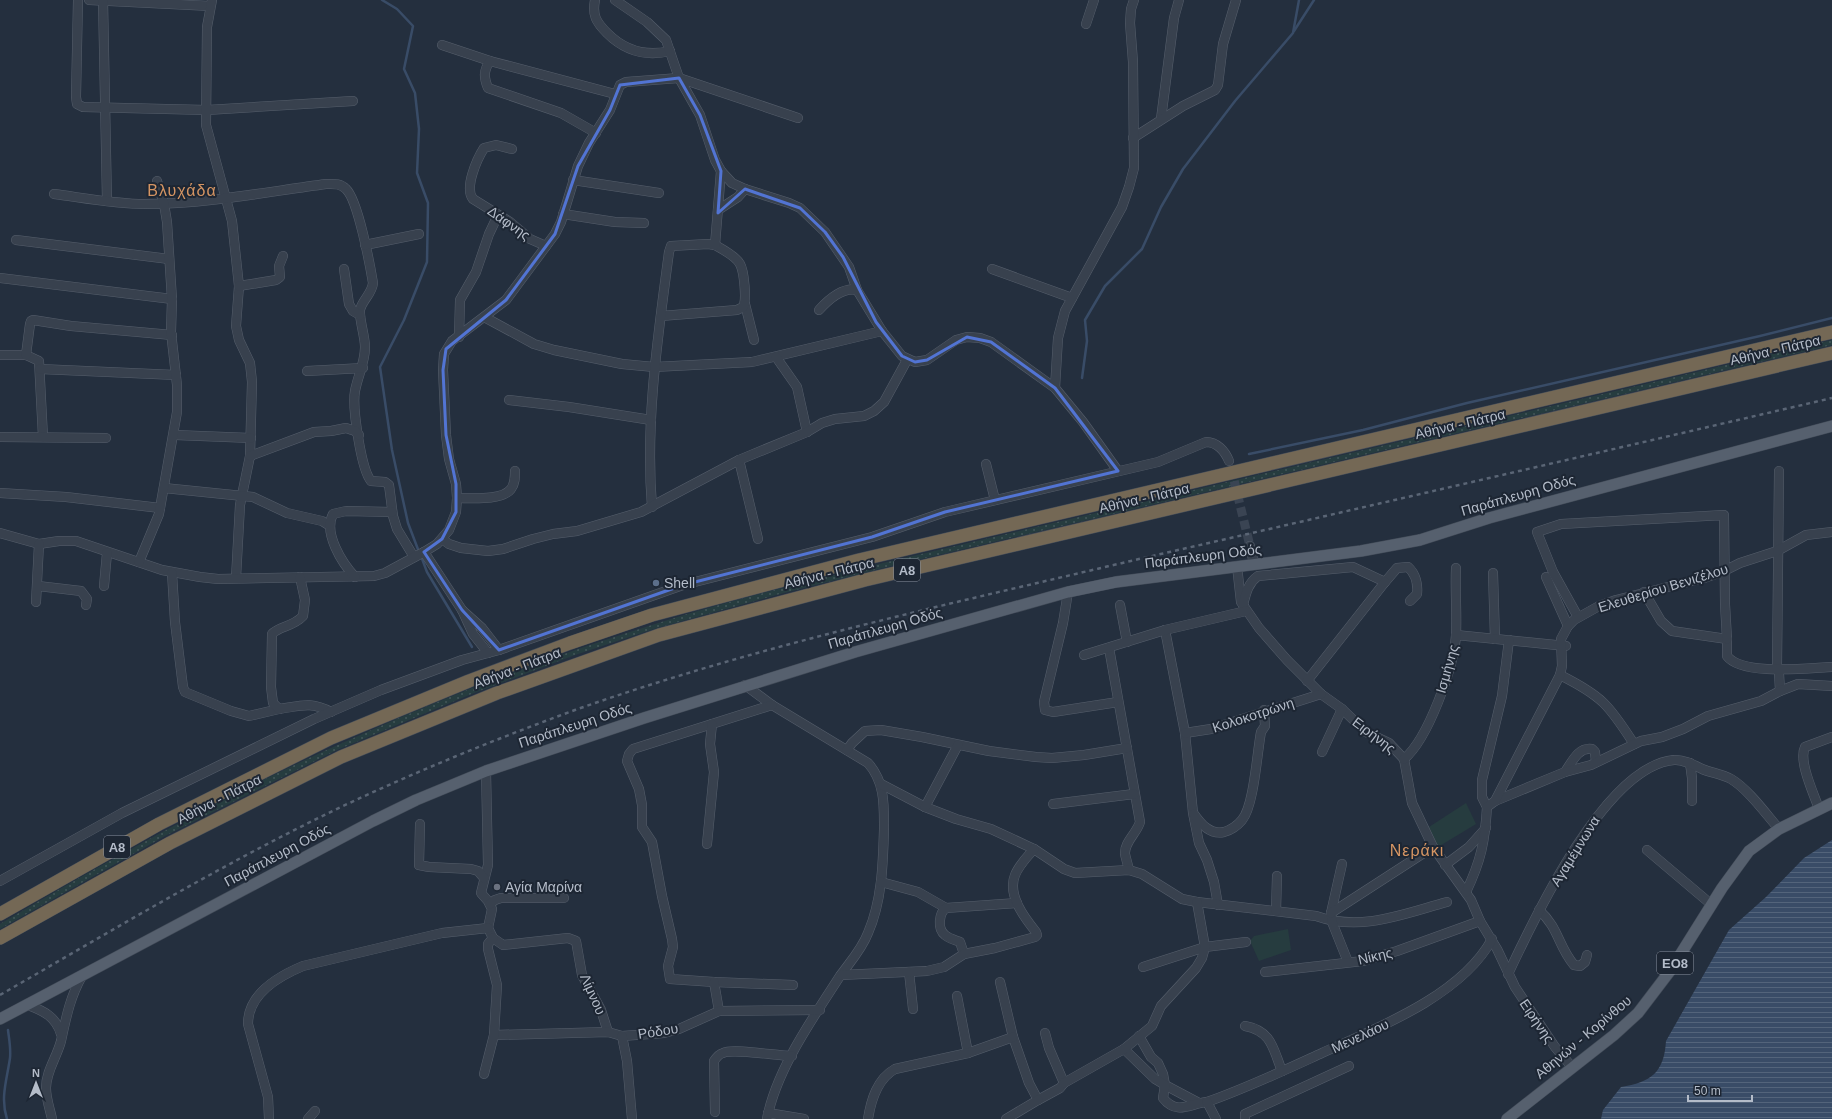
<svg xmlns="http://www.w3.org/2000/svg" width="1832" height="1119" font-family="Arial,sans-serif">
<defs>
<pattern id="grass-dots" width="8" height="8" patternUnits="userSpaceOnUse"><rect width="8" height="8" fill="#263c3f"/><path d="M2 2h.1M6 6h.1" fill="none" stroke="#435659" stroke-width="1.8" stroke-linecap="round"/></pattern>
<pattern id="water-rules" width="6" height="5" patternUnits="userSpaceOnUse"><rect width="6" height="5" fill="#394c67"/><path d="M0 2.5h6" fill="none" stroke="#53647b"/></pattern>
</defs>
<rect width="100%" height="100%" fill="#242f3e"/>
<!-- grass -->
<path fill="url(#grass-dots)" d="M1832,340v5l-949,223 -103,26 -123,34 -82,27 -101,38 -137,57 -172,86 -165,93v-5c116,-68 234,-134 358,-188 96,-43 196,-81 297,-112 75,-24 151,-42 228,-61z"/>
<!-- garden -->
<g fill="#263c3f">
<polygon points="1466,803 1476,824 1438,847 1429,827"/>
<polygon points="1288,929 1291,950 1259,961 1250,941 1254,936"/>
</g>
<!-- water -->
<path fill="url(#water-rules)" d="M1832,840v279h-231l2,-9 18,-23c30,-5 43,-14 45,-46l63,-111 37,-33 38,-39z"/>
<g fill="none" stroke-linecap="round" stroke-linejoin="round">
<!-- stream -->
<g stroke="#394c67" stroke-width="2.5">
<polyline points="382,0 397,9 413,26 404,69 415,93 419,129 417,173 428,203 427,262 404,320 380,367 392,450 408,523 419,552"/>
<polyline points="1294,31 1314,0"/>
<polyline points="1082,378 1087,341 1085,320 1105,286 1142,249 1161,207 1183,169 1235,101 1293,33 1299,0"/>
<polyline points="1249,454 1363,430 1467,403 1760,336 1832,318"/>
<polyline points="421,556 427,572 472,647"/>
<path d="M7,1119c-7,-21 0,-40 3,-61 1,-10 -1,-19 -2,-28"/>
</g>
<!-- minor-tunnel -->
<polyline stroke="#3a4453" stroke-width="9" stroke-dasharray="9 4.5" stroke-linecap="butt" points="1231,468 1250,546"/>
<defs>
<g id="minor">
<polyline points="78,0 76,97 77,104 83,107 207,110 353,101"/>
<polyline points="89,0 210,6"/>
<polyline points="103,0 107,201"/>
<polyline points="212,0 207,27 206,125 232,221 239,286 236,326 239,340 250,363 252,382 250,456 240,505 236,578"/>
<path d="M595,0c-3,15 1,22 12,33 17,17 38,24 63,18"/>
<polyline points="615,0 647,22 666,40 679,78 700,115 715,160 721,171 732,183 745,189 789,203 800,208 825,232 849,267 857,290 882,331 902,356 915,362 927,360 956,340 967,337 980,338 991,342 1055,388 1083,422 1118,471"/>
<polyline points="1086,24 1094,0"/>
<polyline points="442,45 490,61"/>
<polyline points="1161,119 1174,18 1179,0"/>
<path d="M596,133l-35,-20 -73,-25c-4,-10 -5,-17 2,-27l125,33"/>
<polyline points="1133,138 1183,106 1215,90 1218,85 1223,44 1236,0"/>
<path d="M512,149l-16,-4 -12,3c-7,11 -20,40 -11,51l37,23 20,17 16,7"/>
<polyline points="573,180 659,193"/>
<path d="M54,194c30,4 61,10 91,10 60,0 121,-12 181,-20 7,0 14,-1 20,5 12,11 24,76 27,94 -1,11 -11,17 -13,27 -1,9 5,26 5,37 0,16 -7,28 -10,44 -3,16 6,78 16,90l14,1 4,3 4,31 4,13 17,28"/>
<polyline points="718,210 738,197 745,189"/>
<polyline points="563,214 615,222 644,223"/>
<polyline points="16,240 169,259"/>
<polyline points="365,245 419,234"/>
<polyline points="344,269 349,304 353,311 360,315"/>
<polyline points="992,269 1072,298"/>
<polyline points="0,278 172,299"/>
<polyline points="239,286 276,280 280,277 279,266 283,256"/>
<polyline points="745,304 754,340"/>
<path d="M819,310c9,-10 24,-23 38,-20"/>
<path d="M661,316l76,-6 6,-3c4,-7 1,-36 -3,-43 -4,-8 -18,-15 -25,-19"/>
<polyline points="486,318 534,344 554,350 622,364 654,367 752,362 882,331"/>
<polyline points="459,337 460,300 476,272 489,234 498,215"/>
<polyline points="0,355 26,355 39,361 43,437"/>
<polyline points="26,355 30,324 31,321 33,320 71,326 172,335"/>
<polyline points="776,357 797,387 807,432"/>
<polyline points="40,369 176,375"/>
<polyline points="307,371 363,368"/>
<polyline points="1055,388 1058,338 1065,311 1122,207 1129,187 1134,168 1133,62 1130,23 1131,9 1134,0"/>
<polyline points="509,400 569,407 651,420"/>
<polyline points="175,435 251,438"/>
<polyline points="0,437 106,438"/>
<polyline points="250,456 314,432 331,431 346,428 355,431 359,435"/>
<polyline points="739,460 758,539"/>
<polyline points="986,464 995,500"/>
<polyline points="1779,471 1777,669 1779,673 1780,691"/>
<polyline points="164,488 253,497 287,513 322,521 330,526"/>
<polyline points="0,493 66,497 160,508"/>
<path d="M457,498c14,0 45,3 54,-9 4,-5 4,-12 4,-18"/>
<path d="M652,507c-7,-86 6,-171 17,-255l2,-6 37,-2 7,1 6,-74"/>
<polyline points="0,533 39,544 59,541 76,541 162,570 200,577 218,579 374,576 385,573 424,552 437,544 449,530 456,512 457,498 456,484 449,459 446,435 443,370 444,354 452,341 506,300 555,234 561,222 578,166 589,143 610,110 620,85 626,82 679,78 798,118"/>
<polyline points="442,539 449,544 461,548 488,551 503,549 533,539 553,534 577,531 641,512 739,460 807,432 822,423 835,419 864,416 874,411 884,402 907,360"/>
<polyline points="1250,546 1254,564"/>
<polyline points="424,552 462,610 473,634 488,653"/>
<polyline points="139,562 159,514 177,412 177,385 171,332 172,299 167,222 164,204 157,181"/>
<polyline points="1237,566 1241,602 1259,628 1287,660 1321,694 1342,709 1366,732 1389,743 1404,759 1412,803 1433,847 1471,900 1480,921 1497,949 1515,987 1555,1047 1572,1067"/>
<polyline points="172,573 175,622 183,687 185,692 231,711 249,716 279,709"/>
<polyline points="1493,573 1495,639"/>
<path d="M300,577l5,23 -2,16c-10,11 -24,10 -31,18l-1,53 2,16 6,6c22,-3 31,-8 52,3"/>
<path d="M355,577c-13,-14 -32,-44 -22,-63l13,-3 46,1"/>
<polyline points="1546,577 1568,626"/>
<polyline points="38,586 81,591 87,599 86,605"/>
<polyline points="104,586 107,553"/>
<polyline points="1068,592 1063,623 1044,702 1045,710 1053,712 1118,702"/>
<path d="M1644,592l17,29 11,10 55,8v17c15,20 81,12 105,11"/>
<polyline points="36,602 39,544"/>
<polyline points="1120,605 1127,642"/>
<path d="M1243,605c3,-12 5,-22 15,-29l95,-9 32,15 12,-14 11,-1c8,7 10,18 9,27l-7,7"/>
<polyline points="462,610 482,628 499,650"/>
<polyline points="1578,617 1553,572 1537,532 1561,524 1724,515 1725,604 1727,639"/>
<polyline points="1165,630 1185,733 1193,813 1199,843 1207,860 1214,882 1218,905"/>
<polyline points="1456,635 1566,646"/>
<path d="M1109,648l31,174c-3,11 -16,20 -15,32 1,5 3,11 4,16"/>
<polyline points="1084,655 1165,630 1246,611"/>
<path d="M1560,675c42,21 49,30 74,69"/>
<polyline points="1307,681 1385,582"/>
<path d="M745,685l27,20 96,58c17,19 16,42 16,66 -1,35 -2,72 -16,104 -6,16 -18,29 -28,43 -27,42 -64,94 -73,143"/>
<polyline points="772,705 633,749 629,754 627,761 639,789 642,805 642,827 652,842 662,896 672,939 673,947 668,966 670,979 714,982 793,985"/>
<polyline points="1185,733 1211,729 1321,694"/>
<polyline points="847,750 852,743 865,731 881,730 922,737 989,751 1036,757 1052,758 1084,755 1127,748"/>
<polyline points="1322,752 1342,709"/>
<path d="M1404,759c24,-20 50,-92 52,-124 1,-22 -1,-45 0,-67"/>
<polyline points="1690,763 1692,778 1692,801"/>
<polyline points="486,771 488,865 481,893 488,901 492,909 488,928"/>
<path d="M1565,772c7,-10 13,-25 27,-23l3,3 1,10"/>
<path d="M881,784l44,23 31,12 35,10 43,20 30,20 11,4 54,-3 13,4 40,25 15,3 119,14c45,16 87,-2 131,-14"/>
<polyline points="1495,801 1565,772 1591,765 1641,741 1662,737 1683,729 1708,716 1761,701 1780,691 1798,684 1832,686"/>
<polyline points="1053,804 1134,794"/>
<polyline points="925,807 958,745"/>
<polyline points="1487,807 1482,797 1482,780 1502,696 1509,640"/>
<path d="M1819,809c-5,-15 -21,-48 -14,-62l27,-10"/>
<path d="M1194,814c7,10 16,21 30,18 7,-2 13,-6 18,-12 12,-14 15,-67 19,-88l4,-6 -1,-16"/>
<polyline points="420,824 419,865 429,867 471,869 478,871 484,878"/>
<polyline points="707,844 714,772 710,744 712,724"/>
<polyline points="1647,850 1712,905"/>
<polyline points="1342,864 1331,913 1332,922 1348,962"/>
<polyline points="1445,865 1469,847 1486,828"/>
<path d="M0,881l122,-68 192,-94 67,-29 81,-30 37,-10 184,-65 189,-48 73,-25 213,-50 48,-20c11,0 19,9 23,19"/>
<polyline points="881,882 918,892 946,908 1017,903"/>
<path d="M1466,892c15,-31 19,-51 21,-85l8,-6 65,-126 2,-9 -1,-27 7,-13 6,-6 25,-14 17,-6 88,-22 20,-7 16,-8 37,-12 29,-16 26,-3"/>
<polyline points="490,904 495,900 501,898 564,898"/>
<path d="M946,908c-7,5 -9,21 -1,27 3,3 10,5 15,7l4,12"/>
<path d="M1539,910c20,18 19,36 35,55l6,1 5,-4 2,-7"/>
<polyline points="1276,911 1277,876"/>
<polyline points="1331,913 1433,847"/>
<polyline points="488,928 493,938 503,945 568,938 576,941 582,975 601,1010 608,1032"/>
<polyline points="1143,967 1205,947 1246,942"/>
<polyline points="909,972 913,1009"/>
<polyline points="1265,972 1363,961 1397,951 1480,921"/>
<path d="M1508,974c26,-55 97,-208 166,-214 9,-1 20,5 28,9 10,4 20,5 29,10 17,10 35,35 48,50"/>
<path d="M841,975l86,-4 17,-4 20,-13 31,-6 40,-11 2,-2 -1,-3c-12,-15 -29,-37 -21,-57 4,-10 12,-18 19,-26"/>
<polyline points="714,982 719,1011"/>
<polyline points="1000,982 1013,1037 1029,1083 1038,1100 1060,1088 1064,1083 1049,1048 1045,1033"/>
<polyline points="957,996 968,1053"/>
<path d="M28,1005c16,6 28,12 33,29"/>
<path d="M1245,1026c27,5 28,23 37,45"/>
<polyline points="494,1035 608,1032 622,1036 664,1033 679,1029 719,1011 820,1010"/>
<polyline points="622,1036 627,1061 632,1119"/>
<polyline points="1139,1036 1151,1057 1158,1063 1163,1074 1165,1085 1199,1103"/>
<path d="M1124,1049l31,30 10,6 -2,13c14,18 28,5 44,4 40,-14 78,-32 115,-49 56,-25 140,-58 170,-114"/>
<polyline points="484,1074 494,1035 497,985 488,949 488,944 493,938"/>
<polyline points="1064,1083 1124,1049 1152,1026 1161,1006 1196,968 1202,958 1205,947 1197,902"/>
<polyline points="1207,1102 1216,1119"/>
<path d="M715,1112l-1,-51c2,-3 5,-7 9,-8 11,-5 54,3 69,3"/>
<polyline points="768,1113 804,1119"/>
<path d="M52,1119c-2,-10 -6,-20 -6,-31 0,-17 11,-31 15,-47 5,-23 9,-44 21,-65"/>
<path d="M269,1119l-1,-22 -20,-73c0,-30 31,-48 55,-58l139,-33 46,-5"/>
<polyline points="308,1119 315,1111"/>
<path d="M868,1119c3,-19 9,-40 27,-50l73,-16 45,-16"/>
<polyline points="1006,1119 1038,1100"/>
<polyline points="1245,1119 1245,1114 1349,1066"/>
</g>
<g id="major">
<polyline points="0,1019 373,821 416,800 486,771 644,718 855,652 1068,592 1116,582 1361,551 1420,540 1489,518 1832,426"/>
<polyline points="1507,1119 1614,1035 1638,1013 1670,971 1722,888 1749,851 1779,829 1832,803"/>
</g>
<g id="highway">
<polyline points="0,914 159,824 331,738 469,681 570,643 652,615 859,560 1832,332"/>
<polyline points="0,938 170,843 341,757 497,693 659,635 865,580 1832,353"/>
</g>
</defs>
<!-- minor casing -->
<use href="#minor" stroke="#565f6c" stroke-width="10"/>
<!-- major casing -->
<use href="#major" stroke="#414a57" stroke-width="12"/>
<!-- highway casing -->
<use href="#highway" stroke="#434c59" stroke-width="14"/>
<!-- minor -->
<use href="#minor" stroke="#38414e" stroke-width="9"/>
<!-- major -->
<use href="#major" stroke="#56606e" stroke-width="11"/>
<!-- highway -->
<use href="#highway" stroke="#746855" stroke-width="13"/>
<!-- rail -->
<path stroke="#5a6575" stroke-width="2.5" stroke-dasharray="4 4" stroke-linecap="butt" d="M0,995c113,-65 224,-132 341,-188 76,-36 155,-68 234,-97 184,-65 375,-106 564,-151 231,-53 462,-107 693,-161"/>
</g>
<!-- marked area -->
<path fill="none" stroke="#5274d3" stroke-width="3" stroke-linejoin="round" d="M679,78l21,37 21,56 -3,42 27,-24 55,19 25,24 18,25 33,65 26,34 13,6 12,-2 40,-23 24,5 64,46 63,83 -173,41 -73,25 -189,48 -184,65 -37,-40 -38,-58 18,-13 14,-27v-28l-10,-49 -3,-65 3,-21 60,-49 49,-66 23,-68 32,-56 10,-25z"/>
<!-- markers -->
<circle fill="#5c6f8a" stroke="#1d2633" stroke-width="1.5" cx="656" cy="583" r="4"/>
<circle fill="#6b7280" stroke="#1d2633" stroke-width="1.5" cx="497" cy="887" r="4"/>
<g text-anchor="middle" stroke-width="4" stroke-linejoin="round" paint-order="stroke">
<!-- shield labels -->
<g fill="#1d2633" stroke="#878f9c" stroke-width="1">
<rect x="894" y="559" width="26" height="22" rx="3"/>
<rect x="104" y="836" width="26" height="22" rx="3"/>
<rect x="1657" y="952" width="36" height="22" rx="3"/>
</g>
<g font-size="13" font-weight="bold" fill="#b4bcc9">
<text x="907" y="575">Α8</text>
<text x="117" y="852">Α8</text>
<text x="1675" y="968">ΕΟ8</text>
</g>
<!-- street labels -->
<g font-size="14" fill="#b4bcc9" stroke="#1d2633">
<text transform="translate(509 223) rotate(35)" y="5">Δάφνης</text>
<text transform="translate(1775 350) rotate(-13)" y="5">Αθήνα - Πάτρα</text>
<text transform="translate(1460 424) rotate(-13)" y="5">Αθήνα - Πάτρα</text>
<text transform="translate(1518 495) rotate(-16)" y="5">Παράπλευρη Οδός</text>
<text transform="translate(1144 498) rotate(-13)" y="5">Αθήνα - Πάτρα</text>
<text transform="translate(1203 556) rotate(-7)" y="5">Παράπλευρη Οδός</text>
<text transform="translate(829 573) rotate(-14)" y="5">Αθήνα - Πάτρα</text>
<text transform="translate(1663 588) rotate(-17)" y="5">Ελευθερίου Βενιζέλου</text>
<text transform="translate(885 628) rotate(-16)" y="5">Παράπλευρη Οδός</text>
<text transform="translate(517 668) rotate(-21)" y="5">Αθήνα - Πάτρα</text>
<text transform="translate(1447 669) rotate(-74)" y="5">Ισμήνης</text>
<text transform="translate(1253 715) rotate(-18)" y="5">Κολοκοτρώνη</text>
<text transform="translate(575 725) rotate(-18)" y="5">Παράπλευρη Οδός</text>
<text transform="translate(1374 735) rotate(37)" y="5">Ειρήνης</text>
<text transform="translate(219 799) rotate(-27)" y="5">Αθήνα - Πάτρα</text>
<text transform="translate(1575 851) rotate(-58)" y="5">Αγαμέμνωνα</text>
<text transform="translate(277 855) rotate(-28)" y="5">Παράπλευρη Οδός</text>
<text transform="translate(1375 956) rotate(-13)" y="5">Νίκης</text>
<text transform="translate(593 994) rotate(66)" y="5">Λίμνου</text>
<text transform="translate(1537 1021) rotate(56)" y="5">Ειρήνης</text>
<text transform="translate(658 1031) rotate(-9)" y="5">Ρόδου</text>
<text transform="translate(1360 1036) rotate(-25)" y="5">Μενελάου</text>
<text transform="translate(1583 1037) rotate(-40)" y="5">Αθηνών - Κορίνθου</text>
</g>
<!-- poi labels -->
<g font-size="14" fill="#b4bcc9" stroke="#1d2633" text-anchor="start">
<text x="664" y="588">Shell</text>
<text x="505" y="892">Αγία Μαρίνα</text>
</g>
<!-- quarter labels -->
<g font-size="16" letter-spacing="1" fill="#d59563" stroke="#1d2633">
<text x="182" y="196">Βλυχάδα</text>
<text x="1417" y="856">Νεράκι</text>
</g>
</g>
<!-- north arrow -->
<g transform="translate(36 1083)" stroke="#1d2633" stroke-width="3" paint-order="stroke">
<path d="M0-3L7 15L0 10L-7 15Z" fill="#b4bcc9"/>
<text y="-6" font-size="11" font-weight="bold" text-anchor="middle" fill="#b4bcc9">N</text>
</g>
<!-- scale -->
<path d="M1688 1095v6h64v-6" fill="none" stroke="#b4bcc9" stroke-width="2"/>
<text x="1694" y="1095" font-size="12" fill="#b4bcc9" stroke="#1d2633" stroke-width="3" paint-order="stroke">50 m</text>
</svg>
